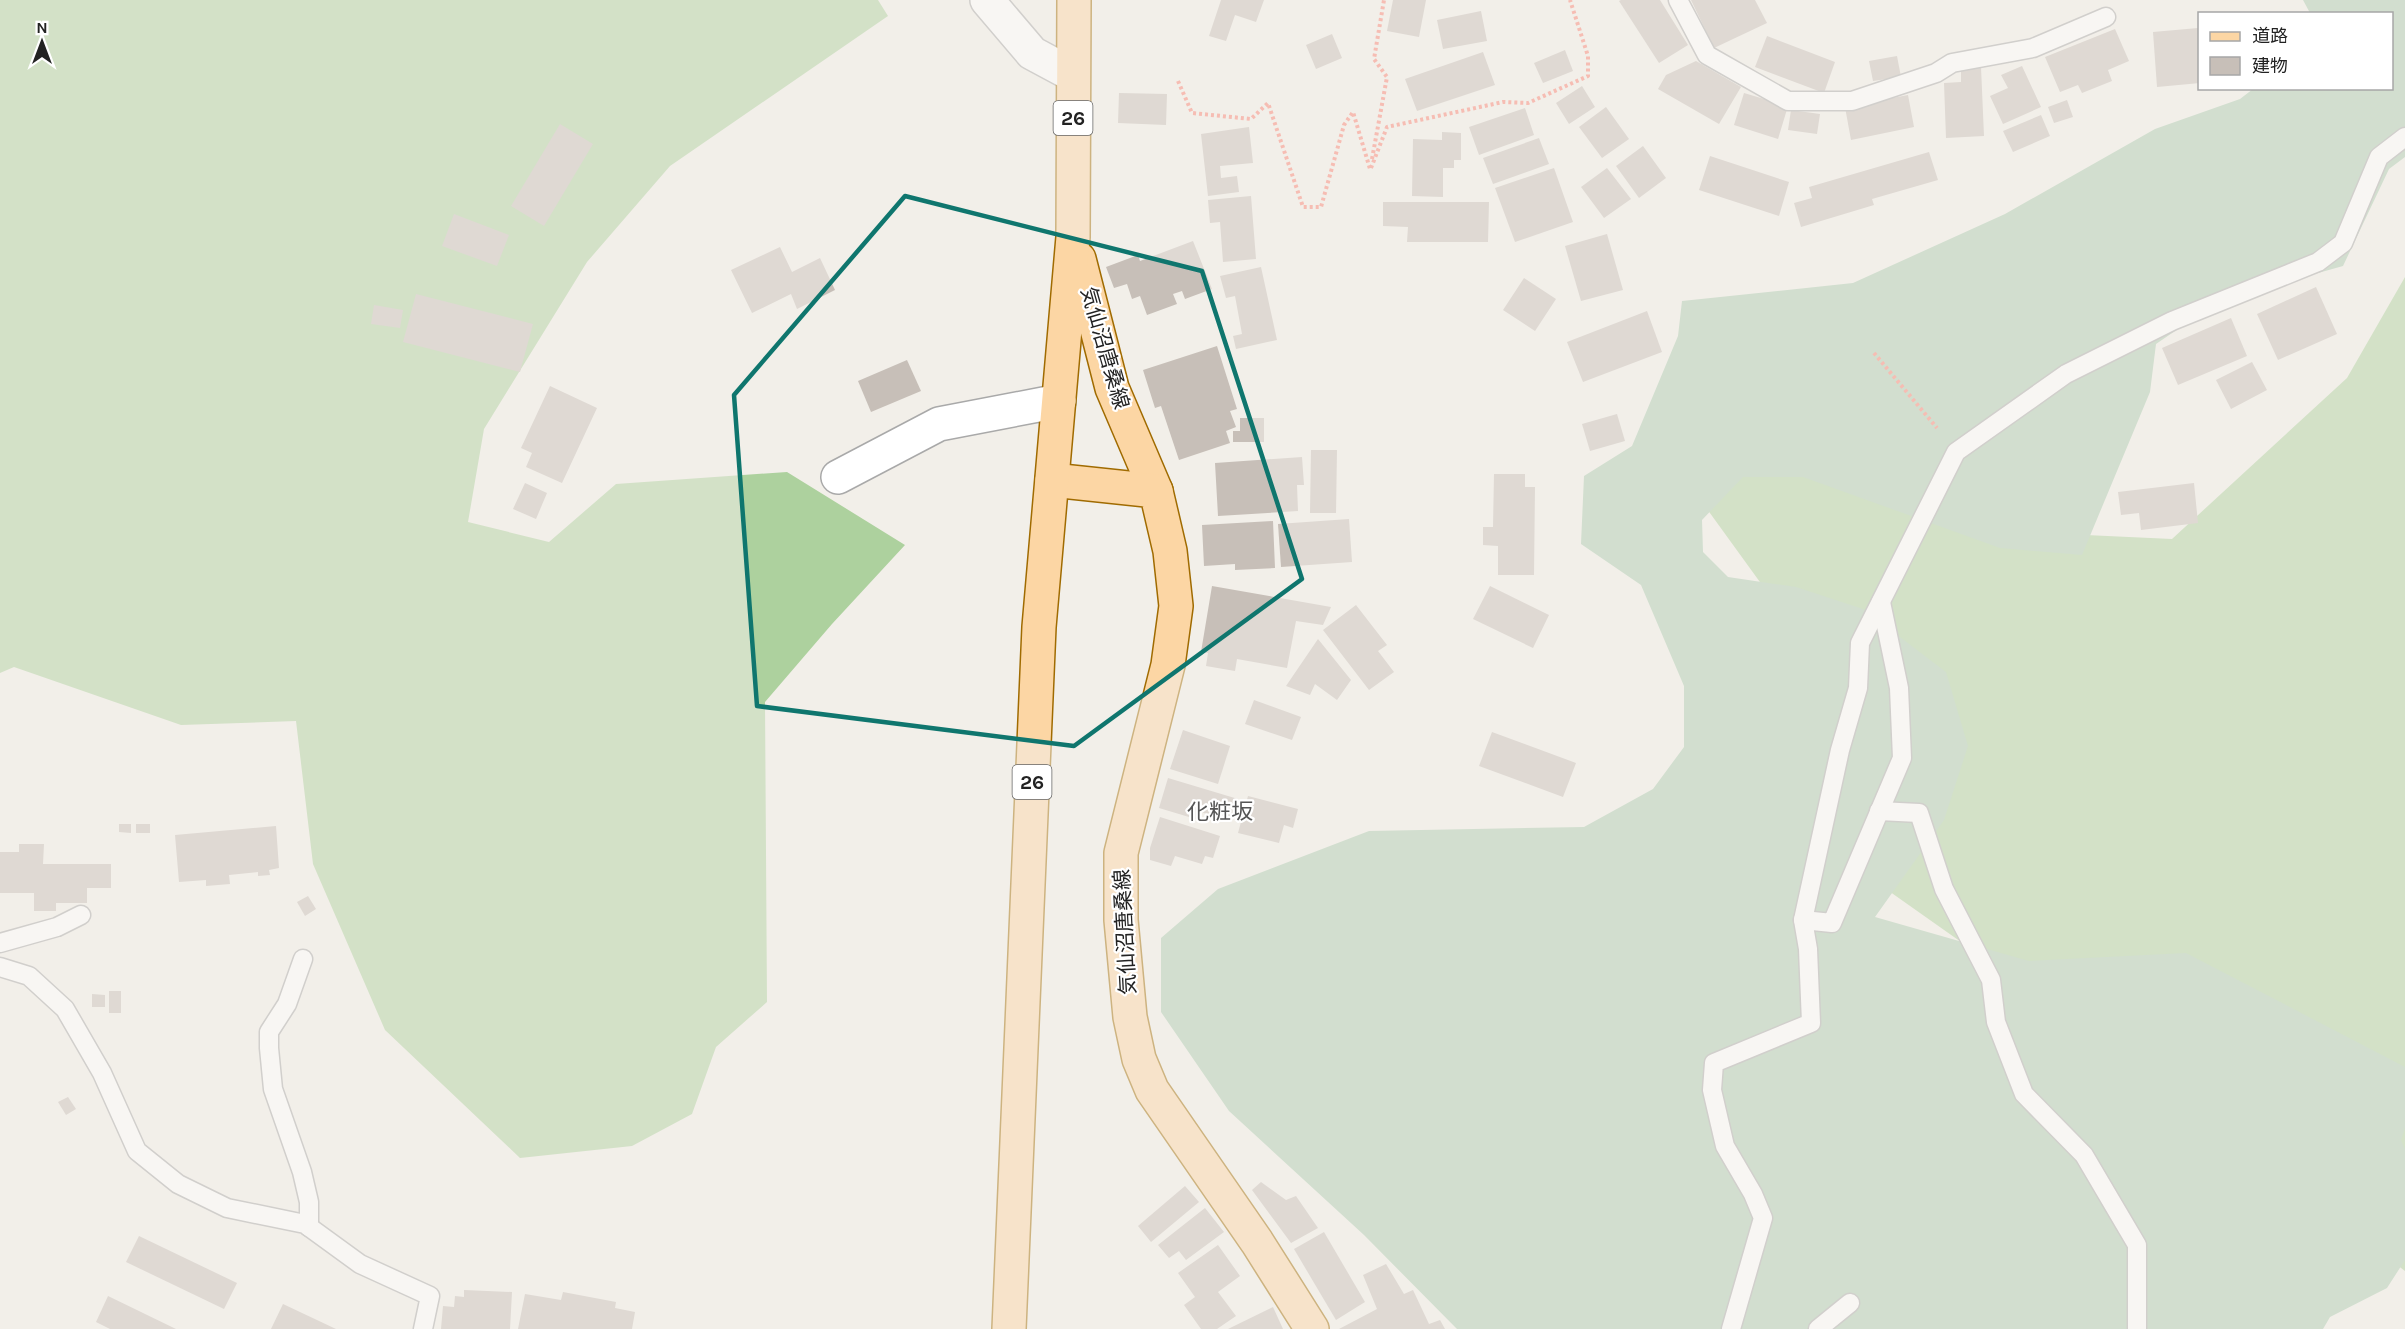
<svg xmlns="http://www.w3.org/2000/svg" width="2405" height="1329" font-family="Karla,'Noto Sans JP',sans-serif">
<rect width="100%" height="100%" fill="#f2efe9"/>
<!-- forest -->
<g fill="#add19e">
<polygon points="0,0 878,0 888,16 670,166 587,262 484,429 468,522 549,542 616,484 787,472 905,545 832,624 765,702 767,1002 716,1047 692,1114 632,1146 520,1158 385,1030 313,864 296,721 181,725 14,667 0,673"/>
<polygon points="2405,277 2405,1271 2121,1055 1770,807 1820,665 1694,491 1765,423 1976,530 2172,539 2347,378"/>
</g>
<!-- cemetery -->
<polygon fill="#aacbaf" points="2303,0 2405,0 2405,157 2389,169 2343,266 2219,301 2156,344 2150,392 2082,555 2000,548 1803,477 1743,477 1702,520 1703,552 1728,577 1796,587 1863,609 1946,672 1968,746 1944,820 1875,917 2029,961 2186,953 2405,1067 2405,1128 2401,1140 2405,1149 2405,1260 2387,1288 2330,1317 2323,1329 1457,1329 1364,1235 1229,1111 1161,1012 1161,938 1218,889 1369,831 1584,827 1653,789 1684,747 1684,686 1641,585 1581,544 1584,476 1632,446 1678,336 1682,301 1853,283 2005,214 2155,129 2240,99 2253,89 2392,88 2392,14 2310,13"/>
<!-- building -->
<g fill="#c7bfb8">
<polygon points="1221,0 1264,0 1256,22 1235,15 1226,41 1209,36"/>
<polygon points="1393,0 1426,0 1419,37 1387,31"/>
<polygon points="1621,0 1660,0 1688,45 1659,63 1619,1"/>
<polygon points="1691,0 1755,0 1767,23 1714,48"/>
<polygon points="1481,11 1487,41 1443,49 1437,20"/>
<polygon points="2198,28 2200,83 2157,87 2153,32"/>
<polygon points="2115,29 2129,61 2108,70 2112,81 2082,93 2078,85 2060,92 2045,57"/>
<polygon points="1332,34 1342,58 1316,69 1306,45"/>
<polygon points="1767,36 1835,62 1824,93 1755,67"/>
<polygon points="1565,50 1573,71 1543,83 1534,63"/>
<polygon points="1483,52 1495,85 1417,111 1405,79"/>
<polygon points="1897,56 1901,77 1873,81 1869,61"/>
<polygon points="1696,61 1741,87 1719,124 1658,89 1666,75"/>
<polygon points="2022,66 2041,107 2003,124 1990,96 2008,88 2001,75"/>
<polygon points="1961,67 1981,67 1984,136 1946,138 1944,83 1961,82"/>
<polygon points="1582,86 1595,107 1569,124 1556,103"/>
<polygon points="1119,93 1167,94 1166,125 1118,123"/>
<polygon points="1744,93 1788,106 1778,139 1734,125"/>
<polygon points="1908,95 1914,127 1851,140 1845,107"/>
<polygon points="2067,100 2073,117 2054,123 2048,107"/>
<polygon points="1606,107 1629,139 1602,158 1579,127"/>
<polygon points="1525,108 1534,135 1479,155 1469,127"/>
<polygon points="1791,110 1820,114 1817,134 1788,130"/>
<polygon points="2041,115 2050,136 2013,152 2003,131"/>
<polygon points="560,124 593,144 544,226 511,206"/>
<polygon points="1249,127 1253,163 1220,166 1221,178 1237,176 1239,192 1208,196 1201,134"/>
<polygon points="1442,132 1461,133 1461,160 1454,160 1454,168 1443,168 1443,197 1412,196 1413,139 1442,140"/>
<polygon points="1539,138 1549,164 1493,184 1483,158"/>
<polygon points="1643,146 1666,178 1639,198 1616,166"/>
<polygon points="1929,152 1938,180 1872,199 1874,205 1801,227 1794,203 1812,198 1809,187"/>
<polygon points="1710,156 1789,182 1779,216 1699,190"/>
<polygon points="1554,168 1573,222 1515,242 1495,188"/>
<polygon points="1607,168 1631,199 1604,218 1581,187"/>
<polygon points="1251,196 1256,259 1223,262 1220,222 1210,223 1208,200"/>
<polygon points="1383,202 1489,202 1488,242 1407,242 1408,227 1383,226"/>
<polygon points="454,214 509,235 497,266 442,246"/>
<polygon points="1607,234 1623,290 1581,301 1565,246"/>
<polygon points="1193,241 1212,289 1185,299 1182,291 1173,294 1177,304 1147,315 1140,296 1132,299 1127,284 1114,288 1106,267 1138,255 1140,261"/>
<polygon points="780,247 792,272 820,258 835,290 797,309 791,294 752,313 731,270"/>
<polygon points="1261,267 1277,340 1236,349 1233,336 1242,334 1235,296 1226,298 1220,276"/>
<polygon points="1524,278 1556,299 1535,331 1503,310"/>
<polygon points="2316,287 2337,334 2278,360 2257,314"/>
<polygon points="416,294 533,324 520,372 403,342"/>
<polygon points="374,305 403,310 400,328 371,324"/>
<polygon points="1647,311 1662,352 1583,382 1567,342"/>
<polygon points="2231,318 2247,356 2178,385 2162,348"/>
<polygon points="1217,346 1237,409 1230,411 1236,427 1226,431 1230,443 1179,460 1161,406 1155,408 1143,370"/>
<polygon points="907,360 921,391 871,412 858,381"/>
<polygon points="2252,362 2267,390 2231,409 2216,380"/>
<polygon points="550,386 597,408 562,483 526,467 532,453 521,448"/>
<polygon points="1617,414 1625,441 1590,451 1582,424"/>
<polygon points="1240,418 1264,418 1264,442 1233,442 1233,431 1240,431"/>
<polygon points="1311,450 1337,450 1336,513 1310,513"/>
<polygon points="1302,457 1304,485 1297,485 1298,511 1218,516 1215,463"/>
<polygon points="1494,474 1525,474 1525,487 1535,487 1534,575 1498,575 1498,546 1483,545 1483,527 1493,527"/>
<polygon points="525,483 547,493 536,519 513,509"/>
<polygon points="2194,483 2198,523 2141,530 2139,513 2121,515 2118,492"/>
<polygon points="1349,519 1352,562 1281,567 1278,524"/>
<polygon points="1273,521 1275,568 1235,570 1235,564 1204,566 1202,525"/>
<polygon points="1212,586 1331,607 1323,625 1296,621 1287,668 1237,659 1235,671 1206,666 1208,653 1201,652"/>
<polygon points="1490,586 1549,615 1533,648 1473,619"/>
<polygon points="1356,605 1387,645 1378,651 1394,672 1369,690 1323,630"/>
<polygon points="1318,639 1351,680 1337,700 1315,684 1310,695 1286,686"/>
<polygon points="1254,700 1301,717 1292,740 1245,724"/>
<polygon points="1183,730 1230,746 1218,784 1170,769"/>
<polygon points="1492,732 1576,763 1563,797 1479,766"/>
<polygon points="1168,778 1238,799 1231,822 1201,812 1199,820 1159,808"/>
<polygon points="1248,796 1298,809 1293,828 1284,825 1279,843 1238,833"/>
<polygon points="1160,817 1220,836 1213,858 1205,856 1202,864 1175,856 1171,866 1150,860 1150,848"/>
<polygon points="119,824 131,824 131,833 119,832"/>
<rect x="136" y="824" width="14" height="9"/>
<polygon points="276,826 279,868 269,870 270,875 258,876 258,872 229,875 230,884 206,886 206,880 179,882 175,835"/>
<polygon points="19,844 44,844 43,864 111,864 111,888 87,888 87,903 56,903 56,911 34,911 34,893 0,893 0,852 19,852"/>
<polygon points="308,896 316,909 305,916 297,902"/>
<rect x="109" y="991" width="12" height="22"/>
<polygon points="92,994 105,995 105,1007 92,1007"/>
<polygon points="68,1097 76,1109 66,1115 58,1102"/>
<polygon points="1261,1182 1286,1200 1296,1196 1318,1228 1291,1243 1252,1190"/>
<polygon points="1185,1186 1199,1202 1151,1242 1138,1226"/>
<polygon points="1205,1208 1224,1232 1186,1260 1179,1251 1169,1258 1158,1245"/>
<polygon points="1324,1232 1365,1302 1336,1320 1294,1249"/>
<polygon points="139,1236 237,1283 224,1309 126,1262"/>
<polygon points="1218,1245 1240,1276 1218,1292 1236,1316 1217,1329 1201,1329 1184,1305 1195,1297 1178,1273"/>
<polygon points="1386,1264 1404,1294 1413,1290 1429,1324 1440,1320 1445,1329 1339,1329 1377,1309 1363,1275"/>
<polygon points="464,1290 512,1292 510,1329 441,1329 443,1306 454,1307 455,1296 464,1297"/>
<polygon points="563,1292 616,1302 615,1308 635,1312 632,1329 518,1329 525,1294 561,1300"/>
<polygon points="108,1296 176,1329 110,1329 96,1322"/>
<polygon points="283,1304 336,1329 271,1329"/>
<polygon points="1273,1307 1283,1329 1228,1329"/>
</g>
<g fill="none" stroke-linecap="round" stroke-linejoin="round">
<defs>
<g id="service">
<polyline points="1678,0 1707,55 1788,101 1852,101 1936,73 1952,63 2033,48 2106,17"/>
<polyline points="1879,811 1919,813 1944,889 1991,980 1996,1022 2024,1094 2084,1155 2137,1245 2137,1329"/>
<polyline points="1803,920 1832,923 1902,758 1899,688 1881,602"/>
<polyline points="0,943 57,927 81,915"/>
<polyline points="303,959 287,1004 269,1032 269,1048 273,1089 302,1172 309,1202 309,1227"/>
<polyline points="0,967 29,976 65,1009 102,1073 137,1151 178,1184 227,1208 305,1224 360,1264 430,1296 423,1329"/>
<polyline points="1731,1329 1763,1218 1753,1194 1725,1146 1712,1090 1714,1063 1811,1023 1808,949 1803,920 1840,750 1858,688 1860,643 1956,452 2066,374 2172,321 2318,262 2343,243 2379,157 2405,137"/>
<polyline points="1818,1329 1850,1303"/>
</g>
<g id="minor">
<polyline points="987,0 1032,53 1073,75"/>
<polyline points="838,477 939,424 1059,401"/>
</g>
<g id="primary">
<polyline points="1079,259 1112,388 1156,491"/>
<polyline points="1052,480 1156,491 1170,551 1176,606 1168,665 1121,853 1121,920 1130,1017 1139,1059 1152,1090 1257,1242 1312,1329"/>
<polyline points="1009,1329 1039,627 1073,237 1074,0"/>
</g>
</defs>
<!-- service casing -->
<use href="#service" stroke="#a9a9a9" stroke-width="21"/>
<!-- minor casing -->
<use href="#minor" stroke="#a9a9a9" stroke-width="36"/>
<!-- primary casing -->
<use href="#primary" stroke="#a06b00" stroke-width="36"/>
<!-- path -->
<g stroke="#fa8072" stroke-width="4" stroke-dasharray="3 3" stroke-linecap="butt">
<polyline points="1178,81 1192,113 1251,119 1268,103 1303,207 1321,207 1344,125 1353,112 1370,169"/>
<polyline points="1372,159 1387,77 1374,59 1384,0"/>
<polyline points="1371,168 1387,127 1503,102 1528,103 1588,76 1588,56 1570,0"/>
<polyline points="1874,353 1937,428"/>
</g>
<!-- service -->
<use href="#service" stroke="#fff" stroke-width="18"/>
<!-- minor -->
<use href="#minor" stroke="#fff" stroke-width="33"/>
<!-- primary -->
<use href="#primary" stroke="#fcd6a4" stroke-width="33"/>
</g>
<!-- marked area -->
<path d="M0 0H2405V1329H0ZM905,196l297,75 100,308 -228,167 -317,-40 -23,-311z" fill="#f2efe9" fill-opacity=".55" fill-rule="evenodd"/>
<path fill="none" stroke="#0f766e" stroke-width="4.5" stroke-linejoin="round" d="M905,196l297,75 100,308 -228,167 -317,-40 -23,-311z"/>
<g text-anchor="middle" stroke-width="4.5" stroke-linejoin="round" paint-order="stroke">
<!-- shield labels -->
<g fill="#fff" stroke="#646464" stroke-width="1.5">
<rect x="1053.5" y="101" width="39" height="34" rx="4.5"/>
<rect x="1012.5" y="765" width="39" height="34" rx="4.5"/>
</g>
<g font-size="20" font-weight="bold" fill="#222">
<text x="1073" y="125">26</text>
<text x="1032" y="789">26</text>
</g>
<!-- street labels -->
<g font-size="21" fill="#222" stroke="#fff">
<text transform="translate(1105 348) rotate(74)" y="7">気仙沼唐桑線</text>
<text transform="translate(1125 932) rotate(-93)" y="7">気仙沼唐桑線</text>
</g>
<!-- neighbourhood labels -->
<g font-size="22" fill="#555" stroke="#fff">
<text x="1220" y="819">化粧坂</text>
</g>
</g>
<!-- legend -->
<rect x="2198" y="12" width="195" height="78" fill="#ffffff" stroke="#a7a7a7" stroke-width="1.5"/>
<rect x="2210" y="32" width="30" height="9" fill="#fcd6a4" stroke="#a7a7a7" stroke-width="1.5"/>
<text x="2252" y="42" font-size="18" fill="#222222">道路</text>
<rect x="2210" y="57" width="30" height="18" fill="#c7bfb8" stroke="#a7a7a7" stroke-width="1.5"/>
<text x="2252" y="72" font-size="18" fill="#222222">建物</text>
<!-- north arrow -->
<g transform="translate(42 42)" stroke="#ffffff" stroke-width="4.5" paint-order="stroke">
<path d="M0-4.5L10 22L0 15L-10 22Z" fill="#222222"/>
<text y="-9" font-size="16" font-weight="bold" text-anchor="middle" fill="#222222">N</text>
</g>
</svg>
